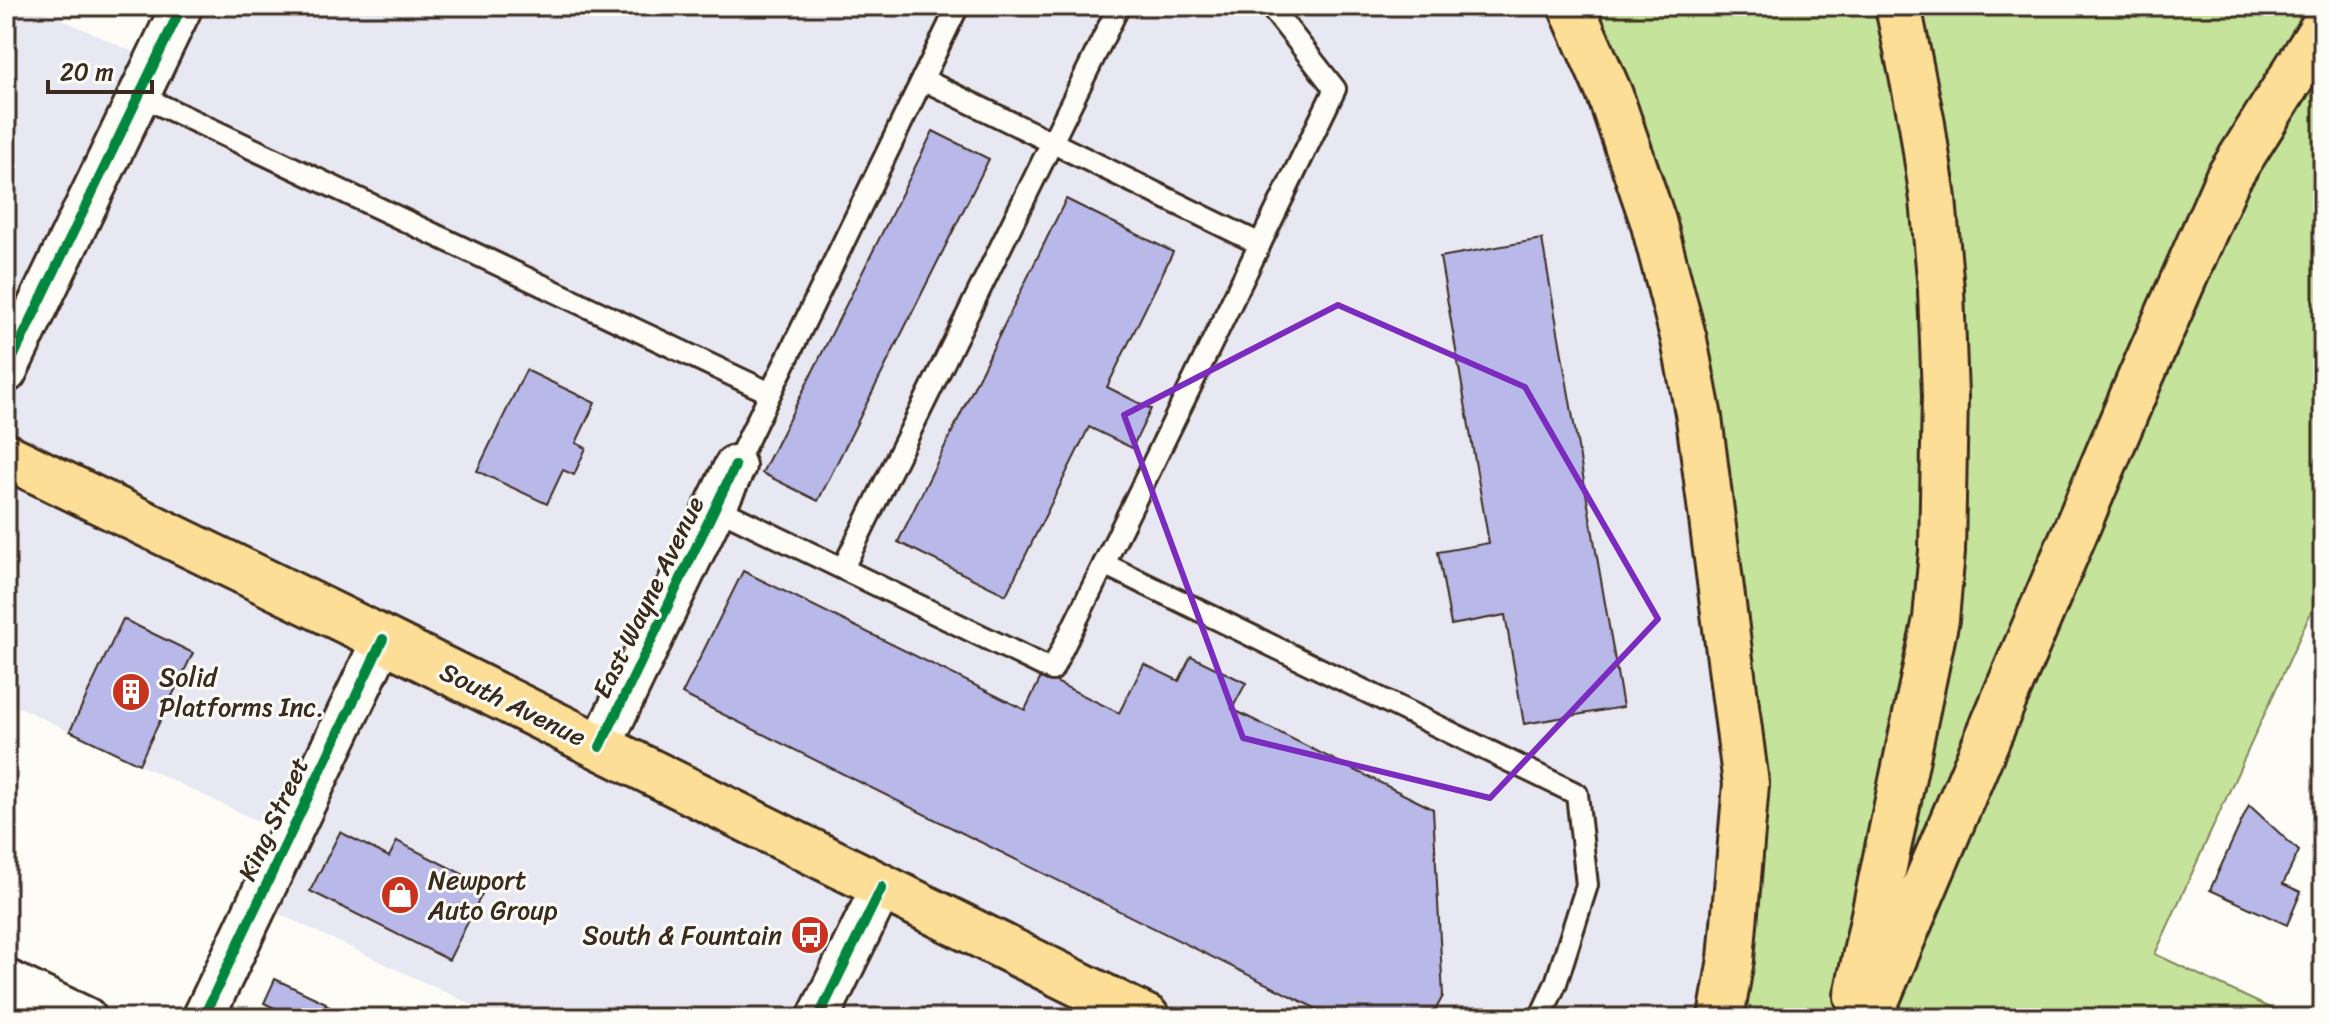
<svg xmlns="http://www.w3.org/2000/svg" width="2329" height="1024" font-family="Sriracha,sans-serif">
<rect width="100%" height="100%" fill="#fdfcf7"/>
<filter id="ink" filterUnits="userSpaceOnUse"><feTurbulence type="fractalNoise" baseFrequency=".0125" numOctaves="2"/><feDisplacementMap in="SourceGraphic" scale="16" xChannelSelector="R" yChannelSelector="G"/><feConvolveMatrix kernelMatrix="1 2 1 2 8 2 1 2 1" color-interpolation-filters="sRGB"/></filter>
<g filter="url(#ink)">
<!-- built -->
<polygon fill="#e8e8f3" points="6,6 33,6 155,62 182,6 1571,6 1653,221 1746,784 1721,1018 500,1018 258,904 289,836 6,701"/>
<!-- green -->
<polygon fill="#c5e39b" stroke="#80865c" stroke-width="2" points="1571,6 2323,6 2323,586 2155,954 2291,1018 1721,1018 1746,784 1699,418"/>
<!-- building -->
<g fill="#b8b8e9" stroke="#3b2a1e" stroke-width="2">
<polygon points="933,131 989,159 818,501 762,473"/>
<polygon points="1066,199 1173,252 1107,387 1151,409 1132,448 1089,427 1006,595 898,542"/>
<polygon points="1542,239 1623,707 1524,724 1505,615 1451,625 1438,552 1489,543 1440,257"/>
<polygon points="526,370 595,403 576,443 586,448 574,475 563,470 547,504 477,471"/>
<polygon points="743,571 1025,710 1042,675 1119,713 1144,664 1179,681 1191,656 1246,683 1232,709 1433,809 1443,996 1431,1018 1335,1018 682,694"/>
<polygon points="123,619 193,653 139,764 70,731"/>
<polygon points="2249,805 2299,851 2283,884 2301,892 2287,925 2210,890"/>
<polygon points="340,832 389,857 397,841 486,886 449,960 310,891"/>
<polygon points="275,979 326,1003 325,1005 346,1014 344,1018 295,1018 264,1003"/>
</g>
<g fill="none" stroke-linecap="round" stroke-linejoin="round">
<defs>
<g id="lane">
<polyline points="922,79 1260,244 1104,564 1577,794 1587,885 1556,983 1540,1018"/>
<polyline points="139,95 770,393"/>
<polyline points="1260,244 1335,89 1270,6"/>
<polyline points="735,466 958,6"/>
<polyline points="715,507 1052,670 1104,564"/>
<polyline points="843,568 1119,6"/>
</g>
<g id="street">
<polyline points="6,372 182,6"/>
<polyline points="600,747 735,466"/>
<polyline points="6,980 86,1018"/>
<polyline points="203,1018 383,639"/>
<polyline points="818,1018 882,887"/>
</g>
<polyline id="primary" points="6,456 383,639 1147,1018"/>
<g id="highway">
<polyline points="1571,6 1610,95 1653,221 1684,340 1699,418 1746,784 1731,959 1721,1018"/>
<polyline points="1857,996 1936,619 1942,551 1945,396 1941,290 1933,199 1922,124 1898,6"/>
<polyline points="1869,1018 2139,381 2227,180 2323,27"/>
</g>
</defs>
<!-- lane casing -->
<use href="#lane" stroke="#3b2a1e" stroke-width="26"/>
<!-- street casing -->
<use href="#street" stroke="#3b2a1e" stroke-width="46"/>
<!-- primary casing -->
<use href="#primary" stroke="#3b2a1e" stroke-width="50"/>
<!-- highway casing -->
<use href="#highway" stroke="#3b2a1e" stroke-width="50"/>
<!-- lane -->
<use href="#lane" stroke="#fdfcf7" stroke-width="20"/>
<!-- street -->
<use href="#street" stroke="#fdfcf7" stroke-width="40"/>
<!-- primary -->
<use href="#primary" stroke="#fcde96" stroke-width="44"/>
<!-- highway -->
<use href="#highway" stroke="#fcde96" stroke-width="44"/>
<defs>
<g id="cycleway">
<polyline points="6,372 182,6"/>
<polyline points="600,747 735,466"/>
<polyline points="203,1018 383,639"/>
<polyline points="818,1018 882,887"/>
</g>
</defs>
<!-- cycleway casing -->
<use href="#cycleway" stroke="#fdfcf7" stroke-width="15"/>
<!-- cycleway -->
<use href="#cycleway" stroke="#00873e" stroke-width="10"/>
</g>
</g>
<!-- marked area -->
<path fill="none" stroke="#7b2cbf" stroke-width="6" stroke-linejoin="round" d="M1338,305l187,82 133,232 -168,179 -247,-60 -119,-323z"/>
<!-- icons -->
<defs>
<symbol id="building-disc" viewBox="-11 -11 22 22"><circle r="9.5" fill="#c8321e" stroke="#fdfcf7"/><path d="M-4-6H4V6H1V3H-1V6H-4ZM-2.5-4.3h1.7v1.8h-1.7ZM.8-4.3h1.7v1.8H.8ZM-2.5-1h1.7V.8h-1.7ZM.8-1h1.7V.8H.8Z" fill="#fff"/></symbol>
<symbol id="shop-disc" viewBox="-11 -11 22 22"><circle r="9.5" fill="#c8321e" stroke="#fdfcf7"/><path d="M-5-2.5h2.3a2.7 3.5 0 0 1 5.4 0H5L5.5 6h-11ZM-1.5-2.5h3a1.5 2.3 0 0 0-3 0Z" fill="#fff"/></symbol>
<symbol id="bus-disc" viewBox="-11 -11 22 22"><circle r="9.5" fill="#c8321e" stroke="#fdfcf7"/><path d="M-5-6H5V4H4V6H2V4H-2V6H-4V4H-5ZM-3.5-4V0h7V-4ZM-3.5 1.2v1.5H-2V1.2ZM2 1.2v1.5H3.5V1.2Z" fill="#fff"/></symbol>
</defs>
<g fill-rule="evenodd">
<use href="#building-disc" x="109" y="670" width="44" height="44"/>
<use href="#shop-disc" x="378" y="873" width="44" height="44"/>
<use href="#bus-disc" x="788" y="913" width="44" height="44"/>
</g>
<g text-anchor="middle" stroke-width="6" stroke-linejoin="round" paint-order="stroke">
<!-- street labels -->
<g font-size="26" fill="#3b2a1e" stroke="#fdfcf7">
<text transform="translate(648 597) rotate(-64)" y="9">East Wayne Avenue</text>
<text transform="translate(513 704) rotate(26)" y="9">South Avenue</text>
<text transform="translate(273 819) rotate(-65)" y="9">King Street</text>
</g>
<!-- poi labels -->
<g font-size="26" fill="#3b2a1e" stroke="#fdfcf7" text-anchor="start">
<text x="159" y="686">Solid<tspan x="159" dy="30">Platforms Inc.</tspan></text>
<text x="428" y="889">Newport<tspan x="428" dy="30">Auto Group</tspan></text>
<text x="782" y="944" text-anchor="end">South &amp; Fountain</text>
</g>
</g>
<!-- margin -->
<rect width="2329" height="1024" fill="none" stroke="#fdfcf7" stroke-width="32"/>
<rect x="16" y="16" width="2297" height="992" fill="none" stroke="#3b2a1e" stroke-width="3" filter="url(#ink)"/>
<!-- scale -->
<path d="M48 80v12h104v-12" fill="none" stroke="#3b2a1e" stroke-width="4"/>
<text x="60" y="80" font-size="24" fill="#3b2a1e" stroke="#fdfcf7" stroke-width="6" paint-order="stroke">20 m</text>
</svg>
